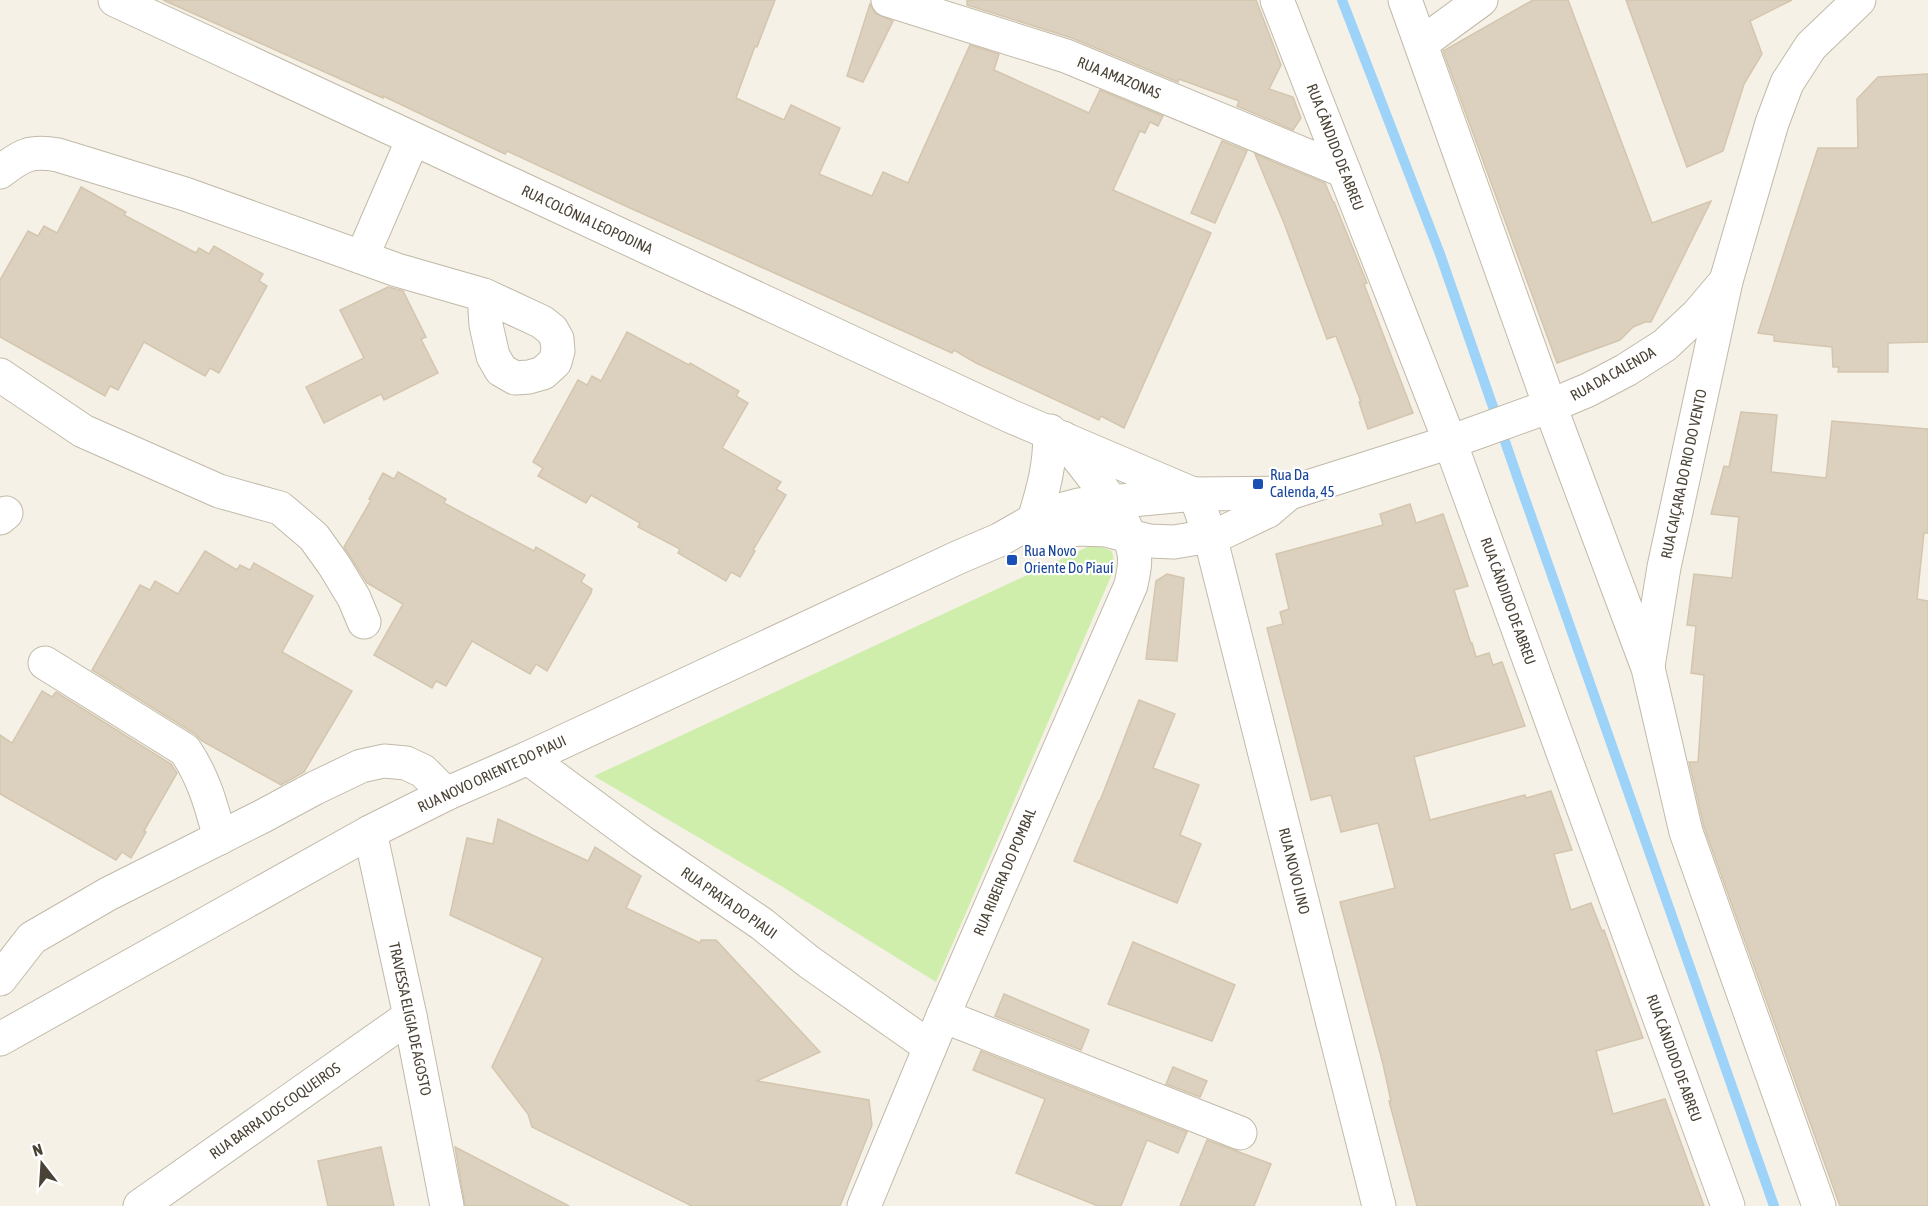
<svg xmlns="http://www.w3.org/2000/svg" width="1928" height="1206" font-family="'Asap Condensed',sans-serif">
<rect width="100%" height="100%" fill="#f5f1e7"/>
<!-- green -->
<polygon fill="#cfeeac" points="1094,544 1112,551 1115,567 936,982 781,886 594,776"/>
<g fill="none" stroke-linecap="round" stroke-linejoin="round">
<!-- stream -->
<polyline stroke="#9dd2f9" stroke-width="10" points="1342,0 1440,254 1518,479 1774,1206"/>
</g>
<!-- building -->
<g fill="#dcd1be" stroke="#d4c6ae" stroke-width="1.5">
<polygon points="163,0 775,0 757,47 755,46 736,98 784,120 791,105 840,128 819,174 872,196 883,172 908,183 970,45 999,54 994,70 1089,113 1100,90 1163,116 1158,126 1150,122 1145,133 1140,131 1113,190 1211,233 1124,428 1101,416 1099,420 976,363 954,350 952,353 630,208 507,151 505,154 383,96 383,98"/>
<polygon points="967,0 1256,0 1281,65 1269,89 1293,97 1301,118 1293,130 1237,106 1239,101 1179,79 1178,82 1072,38 967,5"/>
<polygon points="1533,0 1568,0 1652,223 1711,201 1651,322 1645,322 1633,327 1620,340 1557,363 1443,51"/>
<polygon points="1626,0 1792,0 1750,21 1762,54 1744,84 1723,151 1687,167"/>
<polygon points="870,4 875,13 893,21 863,82 847,76"/>
<polygon points="1928,74 1928,342 1888,343 1888,372 1838,372 1839,367 1833,367 1832,347 1774,341 1774,335 1758,333 1818,148 1858,148 1857,99 1878,77"/>
<polygon points="1222,141 1247,151 1215,223 1191,213"/>
<polygon points="1255,154 1325,183 1333,202 1334,202 1367,283 1364,284 1413,413 1368,429 1359,402 1361,402 1336,336 1327,339 1284,223"/>
<polygon points="81,187 126,212 124,215 196,253 199,248 209,254 214,246 263,274 259,281 267,286 219,373 210,368 205,376 144,342 118,390 110,386 105,396 0,337 0,280 28,231 38,236 44,226 57,233"/>
<polygon points="388,287 403,291 426,337 421,339 438,373 384,400 381,394 324,423 306,387 364,358 340,310"/>
<polygon points="627,332 689,365 690,363 739,391 736,396 748,403 722,448 781,482 776,489 786,495 753,550 755,551 740,577 731,572 726,581 678,553 680,549 638,527 640,523 591,495 586,503 538,476 543,468 533,462 578,380 587,385 592,376 601,381"/>
<polygon points="1741,412 1777,415 1771,472 1826,478 1832,421 1928,429 1928,533 1924,533 1917,599 1928,601 1928,1206 1840,1206 1704,827 1689,762 1698,762 1704,675 1691,673 1696,626 1687,625 1694,574 1732,578 1739,517 1711,514 1724,466 1729,467"/>
<polygon points="398,472 446,499 444,503 534,551 536,547 585,575 581,582 592,589 591,593 547,671 536,664 530,674 472,641 446,686 436,681 432,688 374,655 403,604 367,583 344,547 371,500 369,499 383,473 394,479"/>
<polygon points="1410,504 1416,523 1443,514 1468,586 1454,590 1471,644 1472,643 1476,657 1489,653 1493,665 1502,662 1525,726 1414,757 1430,820 1525,795 1526,798 1551,791 1572,850 1554,854 1571,910 1591,903 1602,931 1604,930 1643,1038 1596,1051 1613,1114 1665,1099 1704,1206 1417,1206 1389,1101 1391,1101 1383,1064 1340,902 1395,888 1378,823 1341,832 1331,795 1311,800 1267,628 1283,624 1280,612 1289,609 1276,554 1383,525 1380,514"/>
<polygon points="205,551 237,570 240,565 250,570 254,563 313,596 282,652 352,691 304,772 281,785 202,741 195,734 92,670 140,585 150,590 155,581 178,594"/>
<polygon points="1167,574 1184,578 1177,661 1146,659 1156,581"/>
<polygon points="42,691 52,697 56,692 171,764 177,773 144,831 146,832 131,858 122,852 116,860 0,794 0,735 12,743"/>
<polygon points="1139,700 1175,714 1153,768 1199,785 1180,835 1201,844 1177,903 1074,861 1099,801 1100,801"/>
<polygon points="498,819 588,861 595,847 641,876 626,908 700,943 701,940 716,940 820,1052 757,1081 869,1100 872,1125 840,1206 692,1206 532,1127 528,1114 492,1067 543,958 450,915 467,838 493,844"/>
<polygon points="1133,942 1235,985 1212,1041 1108,1004"/>
<polygon points="1004,994 1089,1030 1081,1050 995,1016"/>
<polygon points="981,1051 1187,1132 1178,1153 1147,1140 1121,1206 1098,1206 1016,1173 1045,1099 973,1070"/>
<polygon points="1173,1067 1207,1081 1200,1097 1166,1084"/>
<polygon points="1207,1140 1271,1164 1254,1206 1180,1206"/>
<polygon points="381,1147 394,1206 328,1206 318,1161"/>
<polygon points="455,1147 507,1174 569,1206 465,1206"/>
</g>
<g fill="none" stroke-linecap="round" stroke-linejoin="round">
<defs>
<g id="minor">
<polyline points="115,0 1010,416 1193,494"/>
<polyline points="888,0 1066,56 1344,171"/>
<polyline points="1277,0 1450,442 1728,1206"/>
<polyline points="1405,0 1550,406 1648,668 1686,832 1819,1206"/>
<polyline points="1422,43 1481,0"/>
<path d="M0,172c22,-17 30,-22 58,-17l127,39 212,76 87,25 58,27 10,8 5,9 1,12 -3,11 -12,11 -14,4 -14,1 -14,-8 -8,-14 -7,-31 -2,-30"/>
<polyline points="362,257 413,139"/>
<polyline points="0,375 83,431 219,491 280,508 314,537 334,565 354,598 364,622"/>
<polyline points="1195,494 1210,536 1379,1206"/>
<polyline points="0,518 6,513"/>
<path d="M1034,520c10,-33 16,-54 16,-89"/>
<polyline points="1036,534 1079,529 1106,530 1149,541 1174,542 1210,536 1224,532 1268,511 1289,493"/>
<path d="M45,663l140,87c19,28 26,55 35,88"/>
<polyline points="1648,666 1664,567 1726,281 1772,123 1787,83 1811,46 1859,0"/>
<polyline points="528,758 642,842 762,924 809,962 930,1047"/>
<polyline points="370,832 410,1016 447,1206"/>
<polyline points="0,979 32,938 108,894 263,816 315,788 361,766 384,761 406,763 423,771 446,794"/>
<polyline points="943,1016 1240,1133"/>
<polyline points="0,1039 370,832 446,794 528,758 959,557 999,540 1034,520 1052,512 1079,505 1195,494 1289,493 1450,442 1550,406 1588,390 1626,370 1665,345 1698,314 1726,281"/>
<polyline points="140,1206 410,1016"/>
<path d="M864,1206l79,-190 188,-431c2,-11 5,-21 3,-32 -7,-41 -47,-82 -71,-115"/>
</g>
</defs>
<!-- minor casing -->
<use href="#minor" stroke="#c2baa9" stroke-width="35"/>
<!-- minor -->
<use href="#minor" stroke="#fff" stroke-width="33"/>
</g>
<!-- markers -->
<g fill="#1a4fb4" stroke="#fff" stroke-width="2">
<rect x="1252" y="478" width="12" height="12" rx="3"/>
<rect x="1006" y="554" width="12" height="12" rx="3"/>
</g>
<g text-anchor="middle" stroke-width="4.5" stroke-linejoin="round" paint-order="stroke">
<!-- street labels -->
<g font-size="15" fill="#4a4235" stroke="#fff">
<text transform="translate(1119 78) rotate(22)" y="5">RUA AMAZONAS</text>
<text transform="translate(1335 147) rotate(69)" y="5">RUA CÂNDIDO DE ABREU</text>
<text transform="translate(587 220) rotate(25)" y="5">RUA COLÔNIA LEOPODINA</text>
<text transform="translate(1613 374) rotate(-29)" y="5">RUA DA CALENDA</text>
<text transform="translate(1684 474) rotate(-78)" y="5">RUA CAIÇARA DO RIO DO VENTO</text>
<text transform="translate(1508 601) rotate(70)" y="5">RUA CÂNDIDO DE ABREU</text>
<text transform="translate(492 774) rotate(-25)" y="5">RUA NOVO ORIENTE DO PIAUI</text>
<text transform="translate(1294 871) rotate(76)" y="5">RUA NOVO LINO</text>
<text transform="translate(1005 872) rotate(-67)" y="5">RUA RIBEIRA DO POMBAL</text>
<text transform="translate(729 903) rotate(35)" y="5">RUA PRATA DO PIAUI</text>
<text transform="translate(410 1019) rotate(78)" y="5">TRAVESSA ELIGIA DE AGOSTO</text>
<text transform="translate(1674 1058) rotate(70)" y="5">RUA CÂNDIDO DE ABREU</text>
<text transform="translate(275 1111) rotate(-35)" y="5">RUA BARRA DOS COQUEIROS</text>
</g>
<!-- transit labels -->
<g font-size="15" fill="#164399" stroke="#fff" text-anchor="start">
<text x="1270" y="480">Rua Da<tspan x="1270" dy="17">Calenda, 45</tspan></text>
<text x="1024" y="556">Rua Novo<tspan x="1024" dy="17">Oriente Do Piauí</tspan></text>
</g>
</g>
<!-- north arrow -->
<g transform="translate(42 1164) rotate(343)" stroke="#ffffff" stroke-width="4.5" paint-order="stroke">
<path d="M0-4.5L10 22L0 15L-10 22Z" fill="#4a4235"/>
<text y="-9" font-size="16" font-weight="bold" text-anchor="middle" fill="#4a4235">N</text>
</g>
</svg>
